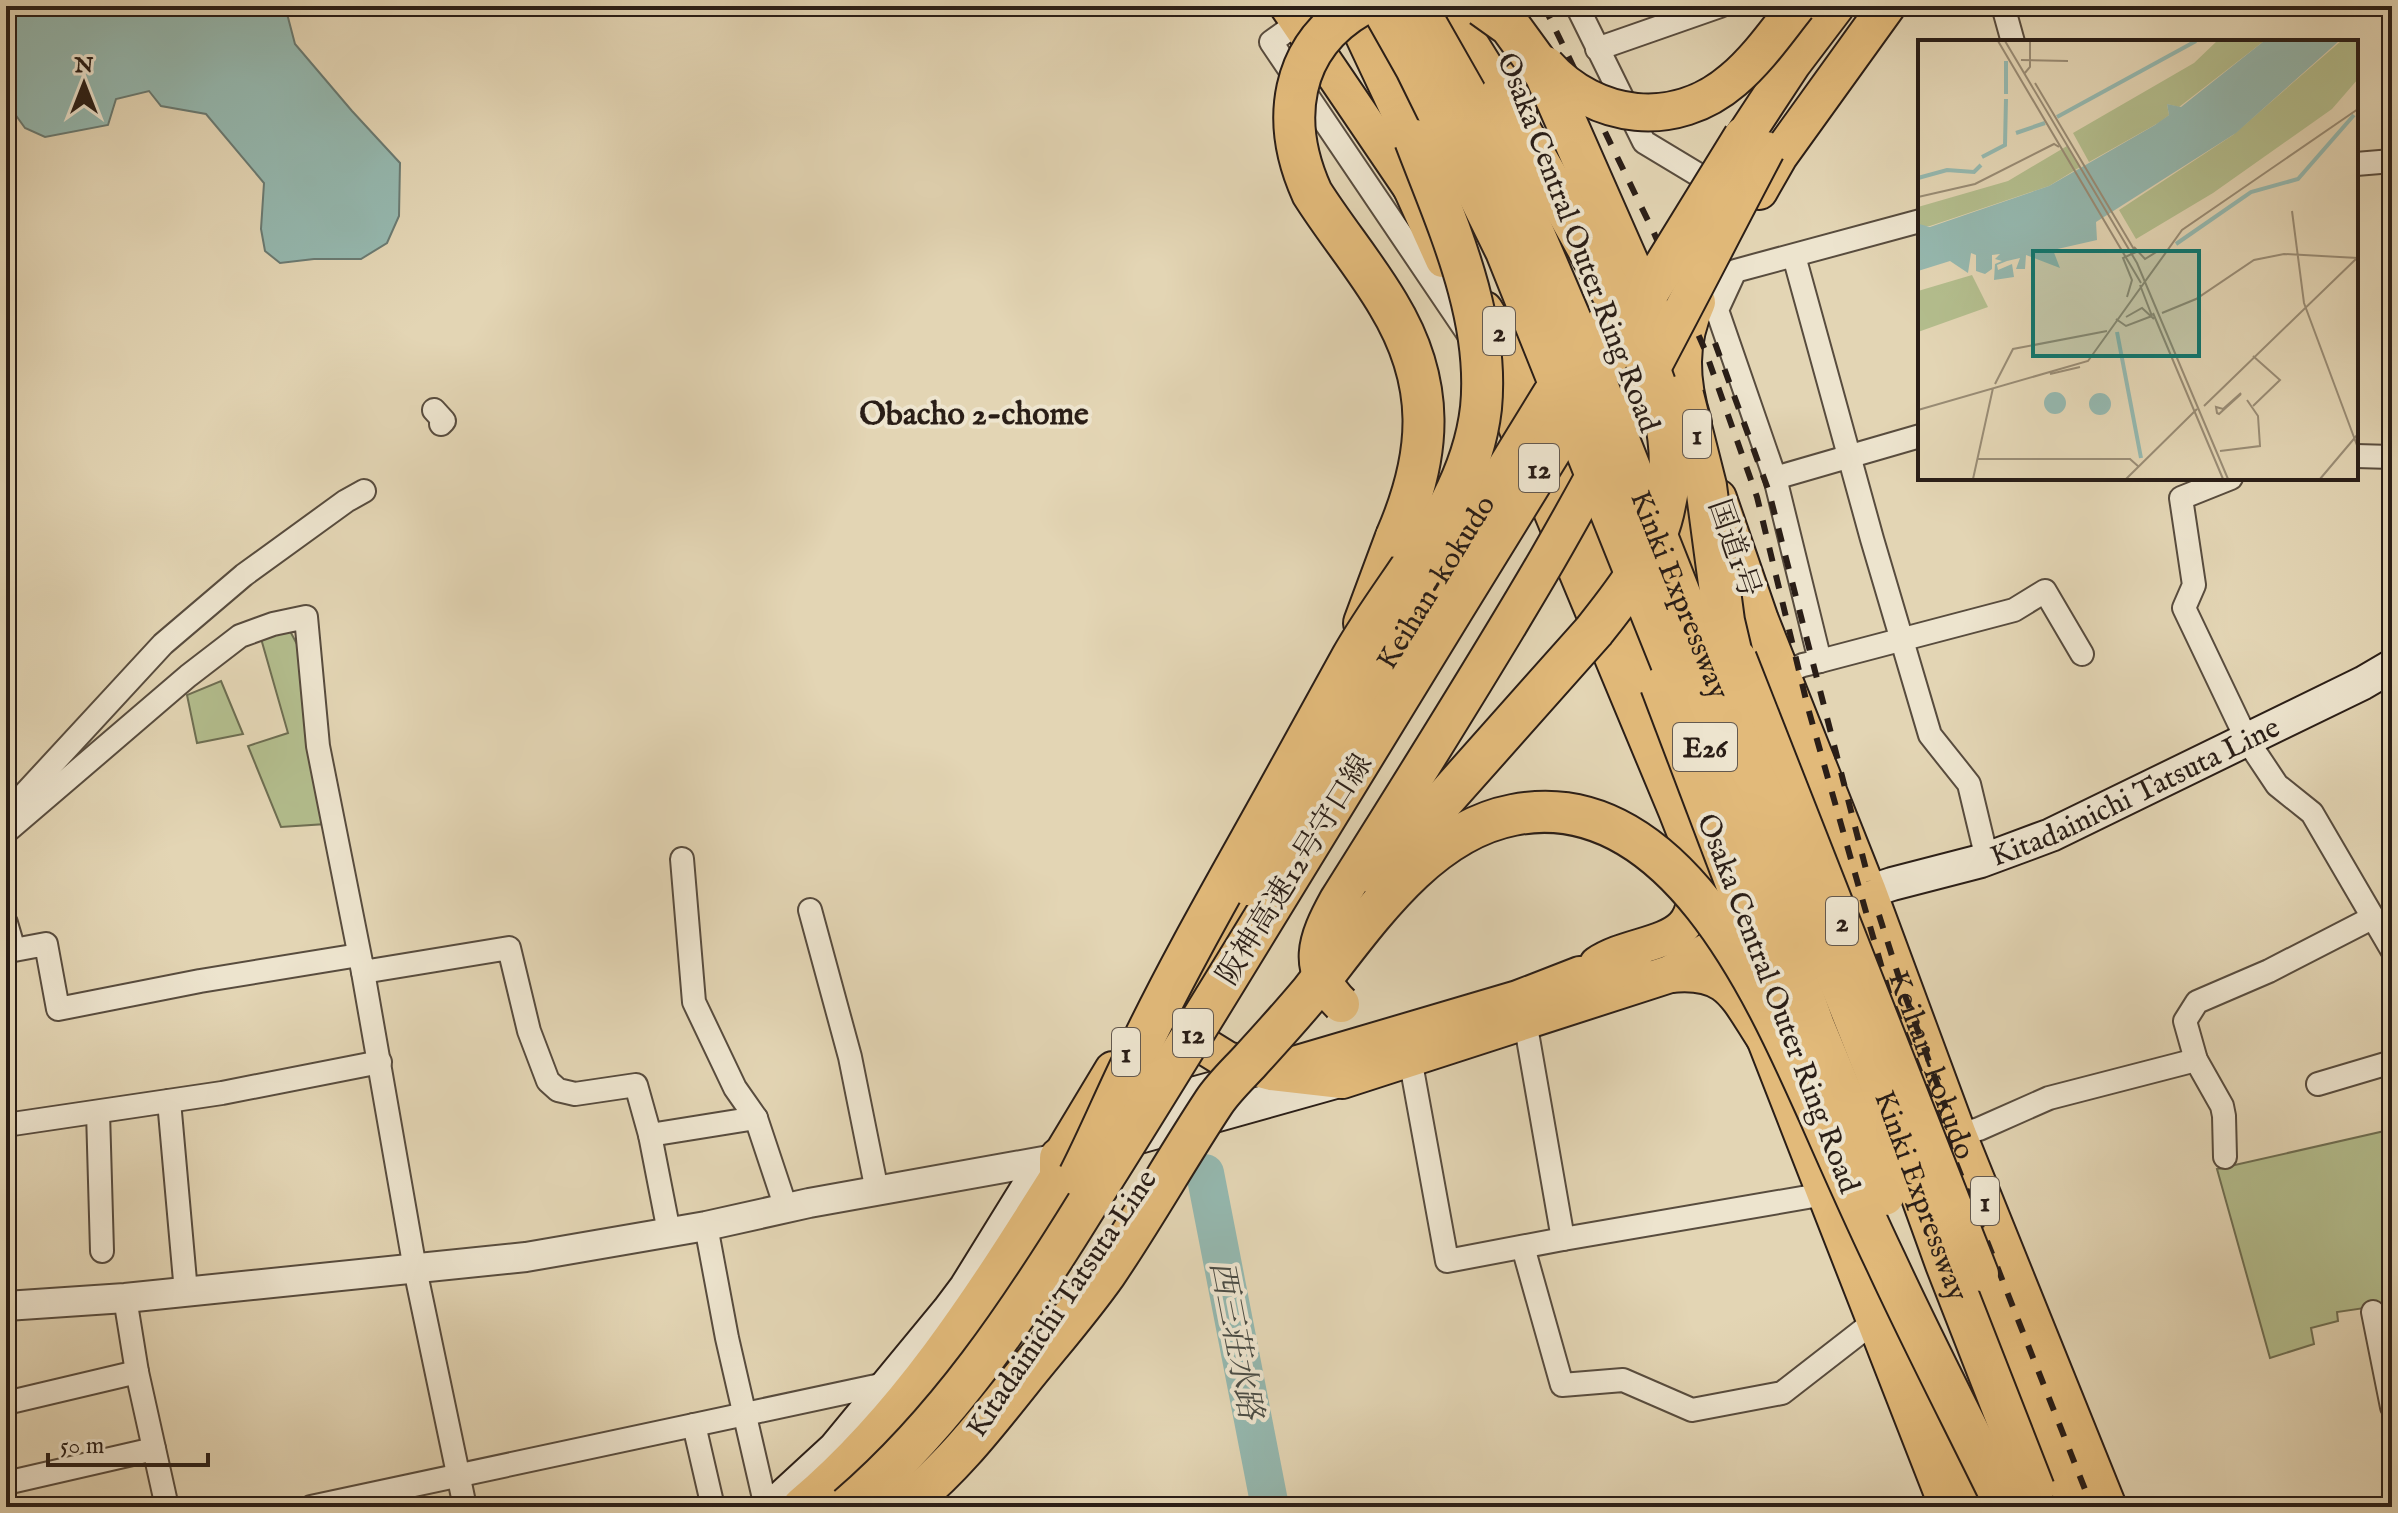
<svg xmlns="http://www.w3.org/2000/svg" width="2398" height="1513" font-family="'IM FELL English','Noto Serif JP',serif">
<rect width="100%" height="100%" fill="#e3d5b4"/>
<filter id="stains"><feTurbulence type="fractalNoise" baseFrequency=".0025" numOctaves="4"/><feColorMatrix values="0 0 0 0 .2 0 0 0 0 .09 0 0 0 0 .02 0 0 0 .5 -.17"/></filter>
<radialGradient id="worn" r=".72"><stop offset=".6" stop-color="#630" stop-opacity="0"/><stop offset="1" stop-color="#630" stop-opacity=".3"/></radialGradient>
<!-- green -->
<g fill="#b3bd8d" stroke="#6e6e52" stroke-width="2">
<polygon points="290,631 299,648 326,824 281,827 248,746 288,733 260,635"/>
<polygon points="221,681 243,734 197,743 187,695"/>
<polygon points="2389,1130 2392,1144 2392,1304 2337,1312 2338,1321 2311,1328 2314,1344 2270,1358 2217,1169"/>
</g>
<!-- water -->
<g fill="#95b8af" stroke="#6a7a72" stroke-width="2">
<polygon points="6,6 285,6 295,44 352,111 400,163 399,216 387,243 361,259 314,259 280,263 265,251 261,229 264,183 206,114 161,106 149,91 116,99 108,125 45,137 25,128 12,110 6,107"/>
<polygon points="1083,1497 1128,1498 1128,1507 1082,1507"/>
</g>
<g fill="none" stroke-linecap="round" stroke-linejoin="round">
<!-- river -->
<polyline stroke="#95b8af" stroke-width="38" points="1205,1173 1270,1507"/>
<defs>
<g id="minor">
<polyline points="1577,6 1644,142 1722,189"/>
<polyline points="2003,6 2013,42"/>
<polyline points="1285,32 1271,42 1469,335"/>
<polyline points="1597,49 1720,6"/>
<polyline points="2356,164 2392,161"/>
<polyline points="1794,256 1872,539 1930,735 1969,784 1987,859"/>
<polyline points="434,410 444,421 441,424"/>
<polyline points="2356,456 2392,457"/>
<polyline points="1775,478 1920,436"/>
<polyline points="2231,478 2181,498 2194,585 2184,608 2247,740 2277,785 2312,813 2392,950"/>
<polyline points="1820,661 2014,610 2045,591 2082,654"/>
<polyline points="1782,674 1803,665 1820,661 1775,478 1717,310 1735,271 1920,221"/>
<polyline points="6,814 163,644 244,575 346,501 364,491"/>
<polyline points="6,832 188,676 240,636 273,624 306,617 318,746 363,972 509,948 529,1031 548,1081 558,1090 575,1094 636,1085 650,1135 669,1232"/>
<polyline points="682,859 694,1002 735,1088 756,1118 786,1208"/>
<polyline points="810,910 850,1057 877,1191"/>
<polyline points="6,923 14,950 46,944 58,1009 200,981 359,955"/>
<polyline points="363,972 415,1269 465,1507"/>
<polyline points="1525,1021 1563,1239"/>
<polyline points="1410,1058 1447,1261 1563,1239 1825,1194"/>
<polyline points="2318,1084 2392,1062"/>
<polyline points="169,1101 186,1292"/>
<polyline points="98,1112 102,1251"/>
<polyline points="6,1125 222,1093 380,1062"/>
<polyline points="650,1135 756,1118"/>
<polyline points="1958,1135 1979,1129 2049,1098 2196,1060"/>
<polyline points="2225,1157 2224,1116 2222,1106 2196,1060 2185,1021 2197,1002 2269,971 2372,918"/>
<polyline points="706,1226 727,1338 766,1507"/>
<polyline points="1523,1247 1562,1385 1623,1380 1692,1410 1782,1393 1876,1320"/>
<polyline points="125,1298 137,1372 167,1507"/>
<polyline points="2373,1312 2392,1407"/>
<polyline points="6,1403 137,1372"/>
<polyline points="694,1425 713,1507"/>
<polyline points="6,1483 154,1449"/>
<polyline points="311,1507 890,1383"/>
</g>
<polyline id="tertiary" points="6,1306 125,1298 526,1257 706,1226 809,1203 1060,1158"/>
<g id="secondary">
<path id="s1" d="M1868,892l24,-8 89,-23 70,-26 312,-152 29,-17"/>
<polyline points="1136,1117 1170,1100 1236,1082"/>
<polyline points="1114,1144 1339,1081"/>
<polyline points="771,1507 835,1448 948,1311 966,1287 1034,1177 1060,1158 1074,1150"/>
</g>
<g id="primary">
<polyline points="1287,6 1418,199"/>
<polyline points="1519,79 1519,135"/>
<polyline points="1406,178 1443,260"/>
<polyline points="1485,309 1517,360 1658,686"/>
<polyline points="1483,348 1676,811 1716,913"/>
<polyline points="1668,471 1704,568"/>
<path d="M1597,964c41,-28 113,-13 94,-91"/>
<polyline points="1981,1274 2076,1507"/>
<polyline points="1924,1377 1974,1507"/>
</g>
<g id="trunk">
<polyline points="1744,137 1792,64 1836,6"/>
<polyline points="1759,191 1779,156 1887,6"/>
<path d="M1693,423c-13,-42 -15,-81 4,-121"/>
<path id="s2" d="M1718,498l42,122 108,272 90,243 150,372"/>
<polyline points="1248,887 1206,956 1196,978 1191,1000 1191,1018 1196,1033 1206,1047 1227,1060 1271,1072 1342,1080 1670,974 1727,940 1753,931"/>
<path d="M1670,974c58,-6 66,20 94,63"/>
<polyline points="1759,1023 1948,1507"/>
<polyline points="1284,1068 1518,999 1580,975 1604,974 1633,964"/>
<polyline points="1060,1158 1113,1070"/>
</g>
<g id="motorway">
<polyline points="1352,6 1415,140"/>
<polyline points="1444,6 1500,96"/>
<polyline points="1364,623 1396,537"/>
<path d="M803,1507c107,-90 183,-212 257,-329v-20"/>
</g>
</defs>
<!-- minor casing -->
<use href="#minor" stroke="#584c3e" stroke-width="26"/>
<!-- tertiary casing -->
<use href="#tertiary" stroke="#584c3e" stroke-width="32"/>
<!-- secondary casing -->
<use href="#secondary" stroke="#2a1e17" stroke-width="36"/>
<!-- primary casing -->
<use href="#primary" stroke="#2a1e17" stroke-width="38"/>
<!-- trunk casing -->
<use href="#trunk" stroke="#2a1e17" stroke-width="40"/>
<!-- motorway casing -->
<use href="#motorway" stroke="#2a1e17" stroke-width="44"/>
<!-- minor -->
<use href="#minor" stroke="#ede4ce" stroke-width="22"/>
<!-- tertiary -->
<use href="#tertiary" stroke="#ede4ce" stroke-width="28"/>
<!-- secondary -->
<use href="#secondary" stroke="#ede4ce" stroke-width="32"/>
<!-- primary -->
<use href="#primary" stroke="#e2ba7a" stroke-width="34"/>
<!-- trunk -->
<use href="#trunk" stroke="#e2ba7a" stroke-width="36"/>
<!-- motorway -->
<use href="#motorway" stroke="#e2ba7a" stroke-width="40"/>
<!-- rail -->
<g stroke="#2a1e17" stroke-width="6" stroke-dasharray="14 14" stroke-linecap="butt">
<polyline points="1544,6 1654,233 1705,350 1757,497 1808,708 1889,993 2092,1507"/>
<polyline points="1715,343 1769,492 1869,881"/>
<polyline points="1879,915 1902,987 1946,1108"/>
</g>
<defs>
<g id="primary-bridge">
<polyline points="1739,658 1981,1274"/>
<polyline points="1658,686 1772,987"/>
</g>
<g id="trunk-bridge">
<path d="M1546,65c49,55 129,65 187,15 25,-21 44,-49 64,-74"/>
<path id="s3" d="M1248,887l303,-493 82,-108"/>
<path d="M1341,1004c-36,-36 -25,-64 -3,-104 71,-113 142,-225 209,-340 77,-134 147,-273 219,-410"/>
</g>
<g id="motorway-bridge">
<path d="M1360,6c-71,41 -80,116 -48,187 24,38 53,72 76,111 48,79 44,150 8,233"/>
<polyline points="1381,6 1416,68 1506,251 1793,967 1814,1026 1884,1195"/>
<path id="s4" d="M1416,6l58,102 30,58 31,70 44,103 166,419 28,56 115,289 58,161 88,225"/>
<polyline points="1482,6 1510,26 1545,74 1652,317"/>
<polyline points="1683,395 1706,486 1724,621 1740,689"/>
<path d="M1377,875l217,-244c30,-38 62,-77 71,-126 7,-30 6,-61 -1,-91 -9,-41 -31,-79 -50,-117 -36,-68 -75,-135 -114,-201"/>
<path d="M1079,1176c22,-43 40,-88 62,-131 40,-83 87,-164 132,-245 26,-47 52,-95 79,-143 46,-81 118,-151 129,-249 9,-92 -34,-184 -66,-268"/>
<path d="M848,1507c99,-85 171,-193 239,-303 47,-74 93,-149 139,-224 173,-281 343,-563 518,-843"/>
<path d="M902,1507c45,-33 84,-83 119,-127 28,-35 59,-70 85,-107 38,-56 71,-115 108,-171 10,-15 24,-28 36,-41 21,-23 41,-45 61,-69 53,-66 113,-160 202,-177 160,-32 253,181 305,297 22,50 44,100 68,150 37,80 78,159 117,239"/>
</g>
</defs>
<!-- primary-bridge casing -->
<use href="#primary-bridge" stroke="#2a1e17" stroke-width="38" stroke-linecap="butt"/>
<!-- trunk-bridge casing -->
<use href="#trunk-bridge" stroke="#2a1e17" stroke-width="40" stroke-linecap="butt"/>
<!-- motorway-bridge casing -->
<use href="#motorway-bridge" stroke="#2a1e17" stroke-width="44" stroke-linecap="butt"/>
<!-- primary-bridge -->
<use href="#primary-bridge" stroke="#e2ba7a" stroke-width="34"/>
<!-- trunk-bridge -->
<use href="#trunk-bridge" stroke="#e2ba7a" stroke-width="36"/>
<!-- motorway-bridge -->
<use href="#motorway-bridge" stroke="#e2ba7a" stroke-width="40"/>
</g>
<g text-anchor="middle" stroke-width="8" stroke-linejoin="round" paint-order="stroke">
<!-- shield labels -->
<g fill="#ede4ce" stroke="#64594e" stroke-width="2">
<rect x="1483" y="307" width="32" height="48" rx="6"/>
<rect x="1683" y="410" width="28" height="48" rx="6"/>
<rect x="1519" y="444" width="40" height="48" rx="6"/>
<rect x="1673" y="723" width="64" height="48" rx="6"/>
<rect x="1826" y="897" width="32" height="48" rx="6"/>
<rect x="1173" y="1009" width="40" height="48" rx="6"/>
<rect x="1112" y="1028" width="28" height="48" rx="6"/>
<rect x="1971" y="1177" width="28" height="48" rx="6"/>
</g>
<g font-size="28" font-weight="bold" fill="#2a1e17">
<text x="1499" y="341">2</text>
<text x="1697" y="444">1</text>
<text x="1539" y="478">12</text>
<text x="1705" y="757">E26</text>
<text x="1842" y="931">2</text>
<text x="1193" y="1043">12</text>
<text x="1126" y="1062">1</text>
<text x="1985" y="1211">1</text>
</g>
<!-- street labels -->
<g font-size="30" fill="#2a1e17" stroke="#ede4ce">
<text transform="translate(1579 242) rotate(69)" y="10">Osaka Central Outer Ring Road</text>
<text transform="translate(1735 548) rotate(71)" y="10">国道1号</text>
<text dy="10" stroke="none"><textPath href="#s3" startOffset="358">Keihan-kokudo</textPath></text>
<text dy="10" stroke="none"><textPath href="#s4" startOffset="646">Kinki Expressway</textPath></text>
<text dy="10" stroke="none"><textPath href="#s1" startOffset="286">Kitadainichi Tatsuta Line</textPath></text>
<text transform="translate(1294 869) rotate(-58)" y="10">阪神高速12号守口線</text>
<text transform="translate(1779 1003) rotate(69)" y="10">Osaka Central Outer Ring Road</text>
<text dy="10" stroke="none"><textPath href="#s2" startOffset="606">Keihan-kokudo</textPath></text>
<text dy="10" stroke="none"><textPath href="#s4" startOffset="1294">Kinki Expressway</textPath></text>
<text transform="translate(1061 1303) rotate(-56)" y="10">Kitadainichi Tatsuta Line</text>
</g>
<!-- neighbourhood labels -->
<g font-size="32" font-weight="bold" fill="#2a1e17" stroke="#ede4ce">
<text x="974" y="424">Obacho 2-chome</text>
</g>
<!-- water labels -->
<g font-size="32" font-style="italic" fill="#4a4c45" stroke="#ede4ce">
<text transform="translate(1237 1340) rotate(79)" y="11">西三荘水路</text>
</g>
</g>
<!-- overview -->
<g transform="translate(1918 40)">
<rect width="440" height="440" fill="#e3d5b4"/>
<path d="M299,1h47l-85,66 -12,-3 2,11 -9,7 -71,40 -16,-29 121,-70zM423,1h17v38l-26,30 -119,84 -77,46 -17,-29 114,-75zM149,106l13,21 -31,19 -119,40h-12v-19l90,-26zM54,235l16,32 -70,25v-41z" fill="#b3bd8d"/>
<path d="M346,1h75l-103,92 -140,89 1,18 -44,10 7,18 -34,-13 -1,14h-9l4,-11 -13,3 -10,4 1,5 14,-6 2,13 -20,3 1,-16 7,-3 -7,-2 5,-5 -8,1v14l-7,5 -9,-3v-16l-5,-2 -3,20 -18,-12 -32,10 1,-47 11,3 119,-41 106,-61 14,-10 -2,-11 14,3zM126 363a11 11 0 1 1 22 0a11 11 0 1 1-22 0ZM171 364a11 11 0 1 1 22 0a11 11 0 1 1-22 0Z" fill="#95b8af"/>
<path fill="none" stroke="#95b8af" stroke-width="4" d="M88,54v-33M139,77l139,-76M98,93l29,-10M64,117l23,-12 1,-46M0,138l29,-8 27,2 7,-7M258,204l75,-52 47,-13 56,-64M199,292l24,126"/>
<path fill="none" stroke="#998c75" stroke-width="2" d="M80,1l143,242M87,1l132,222 91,216M103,20l47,1M106,34l6,-7v-26M117,43l100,168M0,157l57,-13 79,-40 5,3M374,171l12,92 54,145M216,207l11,12 13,-8M222,245l12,31M209,257l5,-17 -9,-22 13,-6M235,273l70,166M244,273l34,-14 58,-39 30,-6 74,4M208,277l16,-9 12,11M198,279l10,7 26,-10M335,316l27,24 -27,26M132,334l30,-7M77,344l18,-35 94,-18M323,353l-18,16 -7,-2 1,6 2,1 22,-20M286,366l154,-149M0,370l170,-49 94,-131 176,-121M302,411l40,-5 -2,-30 -11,-16M60,419h152l9,8M55,439l20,-91M208,439l71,-70M402,439l38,-45"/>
<path fill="#0f766e" fill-opacity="0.15" stroke="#0f766e" stroke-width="4" d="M115,211h166v105h-166z"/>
<rect width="440" height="440" fill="none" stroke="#2a1e17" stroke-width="4"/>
</g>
<!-- margin -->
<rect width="2398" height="1513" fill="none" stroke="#e3d5b4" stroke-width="32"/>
<rect x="8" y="8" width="2382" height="1497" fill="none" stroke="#2a1e17" stroke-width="4"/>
<rect x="16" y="16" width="2366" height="1481" fill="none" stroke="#2a1e17" stroke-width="2"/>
<!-- north arrow -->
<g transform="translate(84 84)" stroke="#ede4ce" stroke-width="6" paint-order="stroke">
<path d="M0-6L14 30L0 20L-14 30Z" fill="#2a1e17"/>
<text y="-12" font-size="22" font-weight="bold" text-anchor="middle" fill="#2a1e17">N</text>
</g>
<!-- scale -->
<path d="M48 1453v12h160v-12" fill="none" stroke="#2a1e17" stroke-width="4"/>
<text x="60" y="1453" font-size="24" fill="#2a1e17" stroke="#ede4ce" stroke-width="6" paint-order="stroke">50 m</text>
<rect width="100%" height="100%" filter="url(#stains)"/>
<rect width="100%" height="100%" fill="url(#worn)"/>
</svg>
